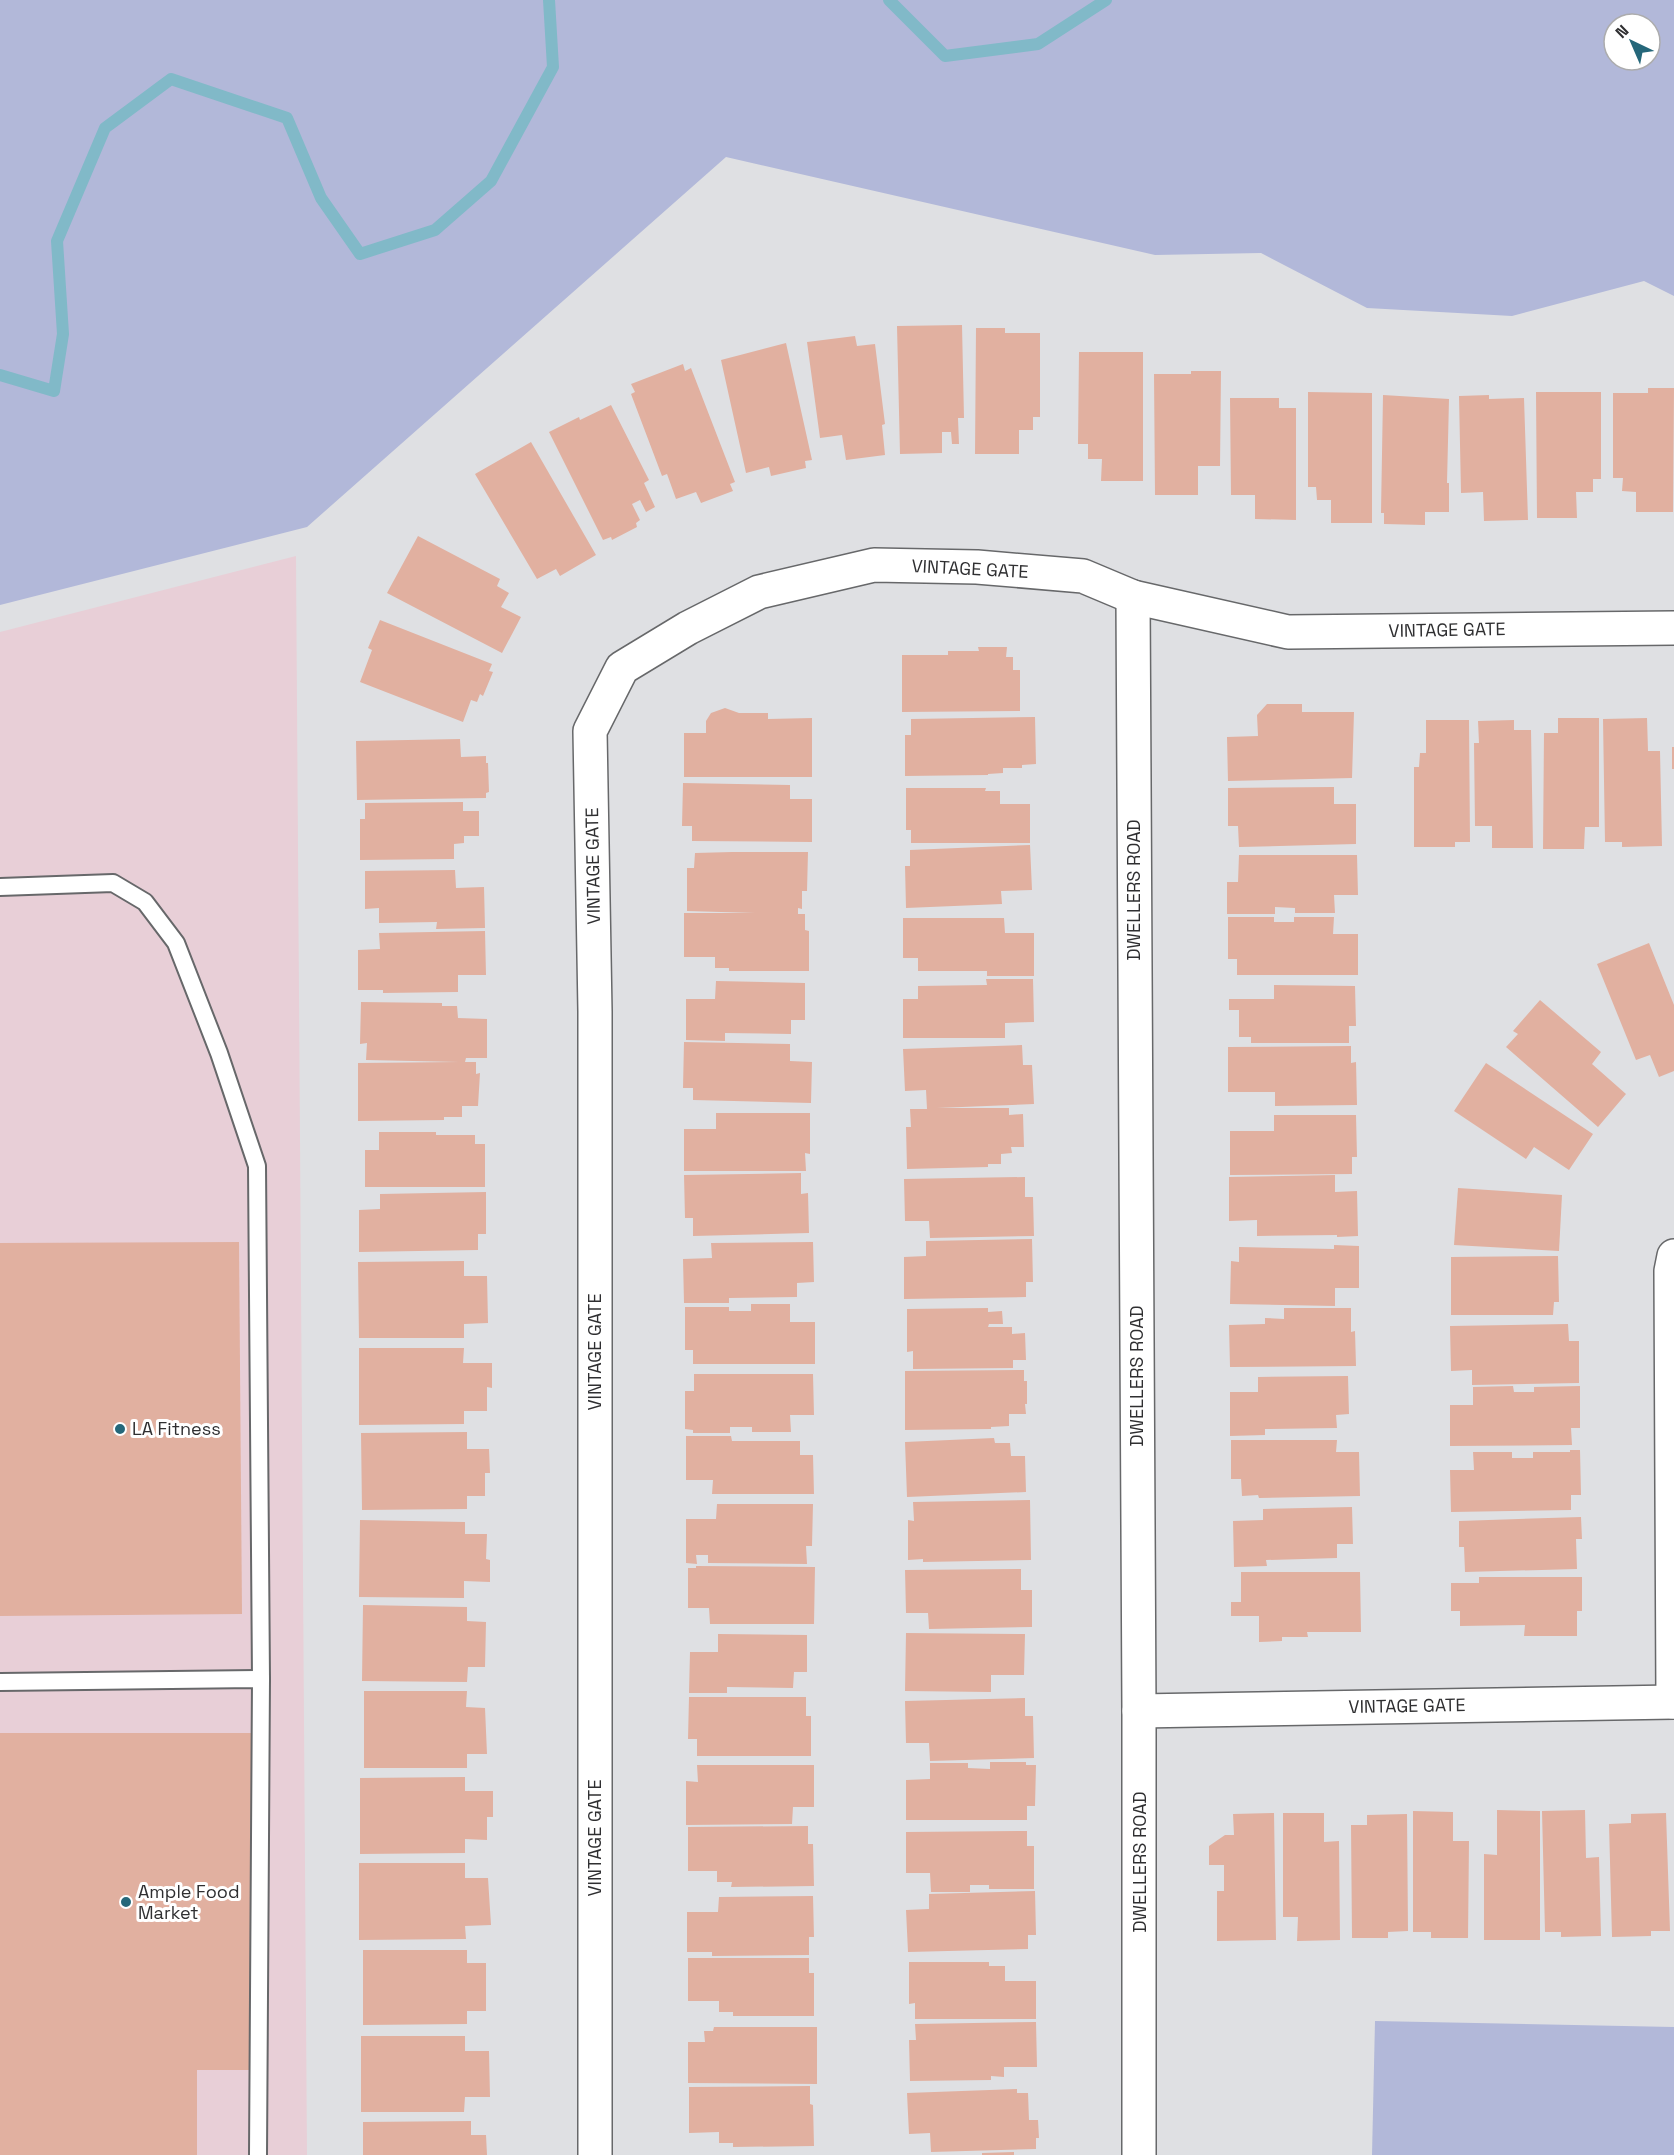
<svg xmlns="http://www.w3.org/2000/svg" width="1674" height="2155" font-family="'Space Grotesk',sans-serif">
<rect width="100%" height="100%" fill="#dfe0e3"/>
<!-- commercial -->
<polygon fill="#e8cfd7" points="296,556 307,2155 0,2155 0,632"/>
<!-- green -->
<g fill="#b2b8d9" fill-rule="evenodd">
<path d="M0,0h1674v296l-30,-15 -132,35 -145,-8 -106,-55 -106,2 -429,-98 -419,370 -307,78zM1614,24h36v36h-36z"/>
<polygon points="1375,2021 1674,2027 1674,2155 1372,2155"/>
</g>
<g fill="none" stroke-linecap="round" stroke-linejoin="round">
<!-- stream -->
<g stroke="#81b9c8" stroke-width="12">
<polyline points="889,0 945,56 1038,44 1106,0"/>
<polyline points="0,375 54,391 63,334 57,241 105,128 171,79 287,118 321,198 360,254 435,230 491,181 553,67 549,0"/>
</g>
</g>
<!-- building -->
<g fill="#e1b0a0">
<polygon points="962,325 964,418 958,418 959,444 952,444 951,432 942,432 942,453 900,454 897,326"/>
<polygon points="976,328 1005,328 1005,333 1040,333 1040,417 1033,417 1033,430 1019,430 1019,454 975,454"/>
<polygon points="855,336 857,346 875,344 885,424 882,425 885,455 846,460 842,435 820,438 807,342"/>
<polygon points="786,343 812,460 805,461 806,468 771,476 769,467 746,473 721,360"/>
<polygon points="1079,352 1143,352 1143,481 1101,481 1102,459 1088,459 1088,444 1078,444"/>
<polygon points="683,364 685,371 691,368 735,482 730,484 733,491 701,503 696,492 676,499 667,474 662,476 631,394 635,392 631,384"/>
<polygon points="1191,371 1221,371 1220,466 1198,466 1198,495 1155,495 1154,374 1191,374"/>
<polygon points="1648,388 1674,388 1673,512 1636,512 1636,492 1622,491 1623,478 1613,478 1613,393 1648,393"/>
<polygon points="1308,392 1372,393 1372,523 1331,523 1331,500 1317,500 1316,487 1308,487"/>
<polygon points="1536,392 1601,392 1601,479 1593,479 1593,492 1576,492 1577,518 1537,518"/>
<polygon points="1383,395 1449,399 1447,483 1449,483 1449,512 1425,512 1425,525 1384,524 1384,513 1381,513"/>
<polygon points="1489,395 1489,399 1524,398 1528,520 1484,521 1483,492 1461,493 1459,396"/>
<polygon points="1230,398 1279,398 1279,408 1296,408 1296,520 1255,519 1255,495 1231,495"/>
<polygon points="611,405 649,480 644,483 655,507 646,512 640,500 632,504 640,520 636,523 637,527 612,540 611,537 603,540 549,432 579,417 580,420"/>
<polygon points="531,442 596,555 560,576 556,569 537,579 475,474"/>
<polygon points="418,536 500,579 497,586 509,593 501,607 521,617 502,653 387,593"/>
<polygon points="380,620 492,664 489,671 493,672 483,696 480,694 477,702 471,700 463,722 360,682 372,650 368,648"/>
<polygon points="978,647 1007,647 1006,657 1013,657 1013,670 1020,670 1020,711 902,712 902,655 948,655 948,651 979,651"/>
<polygon points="1267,704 1302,704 1302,712 1354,712 1352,778 1228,781 1227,737 1258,736 1257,715"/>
<polygon points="725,708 739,713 768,713 768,719 812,718 812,777 684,777 684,733 706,733 706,721 711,713"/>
<polygon points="1035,717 1036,764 1022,765 1022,768 1003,768 1003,773 988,774 988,775 905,776 905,735 911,735 911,719"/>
<polygon points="1558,718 1599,718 1599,827 1585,827 1584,849 1543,849 1544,733 1558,733"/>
<polygon points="1647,718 1648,751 1660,751 1662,846 1622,847 1622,842 1605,842 1603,719"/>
<polygon points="1426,720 1469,720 1470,842 1455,842 1455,847 1414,847 1414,767 1419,767 1420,753 1426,753"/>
<polygon points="1514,720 1514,730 1531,730 1533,848 1492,848 1492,826 1475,826 1474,743 1479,743 1478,721"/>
<polygon points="460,739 461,757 486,756 486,763 488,763 489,792 486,793 486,798 357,800 356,741"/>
<rect x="1672" y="747" width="2" height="22"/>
<polygon points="683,783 790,785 790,799 812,799 812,842 692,841 692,826 682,826"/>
<polygon points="1334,787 1334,804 1356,804 1356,844 1239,847 1238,826 1228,826 1228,788"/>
<polygon points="906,788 986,788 985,791 1000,791 1000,804 1030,804 1030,843 911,843 911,830 906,830"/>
<polygon points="463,802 463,811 479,811 479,836 464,836 464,843 454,844 454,859 360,860 360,819 365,819 365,803"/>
<polygon points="1030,845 1032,890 1001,891 1002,904 906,908 905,866 910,866 910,850"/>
<polygon points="732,852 808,852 807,891 802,891 802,909 798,908 798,914 805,914 805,930 809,931 809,971 729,971 729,968 715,968 715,957 684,957 684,913 755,913 687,911 687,868 694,868 695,853"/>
<polygon points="1239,855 1357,855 1358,895 1334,895 1335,913 1295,913 1295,908 1275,907 1275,914 1227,914 1227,882 1238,882"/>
<polygon points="455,870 456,888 484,887 485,928 436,929 437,922 379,923 379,908 365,909 365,871"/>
<polygon points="1228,917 1274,917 1274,922 1294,922 1294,917 1334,917 1333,934 1358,934 1358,975 1237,975 1237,959 1228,959"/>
<polygon points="903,918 1004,918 1005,933 1034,933 1034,976 987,976 987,971 918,971 918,958 903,958"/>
<polygon points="485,931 486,975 458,975 458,992 383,993 383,990 358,990 358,950 380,949 379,933"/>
<polygon points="1649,943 1674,1005 1674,1071 1659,1077 1650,1055 1636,1060 1597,964"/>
<polygon points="986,979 1033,979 1034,1022 1005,1023 1005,1038 903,1038 903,999 918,999 918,986 987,985"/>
<polygon points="716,981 805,983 805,1020 791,1020 791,1034 725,1033 725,1041 686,1040 686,999 715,999"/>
<polygon points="1274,985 1355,986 1356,1026 1349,1026 1349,1043 1251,1043 1251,1037 1239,1037 1239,1010 1229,1010 1229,999 1274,999"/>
<polygon points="1540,1000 1601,1052 1592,1064 1626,1094 1598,1127 1506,1047 1518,1034 1513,1031"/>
<polygon points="361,1002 442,1003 442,1006 457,1006 458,1018 487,1019 487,1058 466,1058 465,1062 476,1062 476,1074 480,1073 478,1106 462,1106 462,1117 444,1117 444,1120 358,1121 358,1063 459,1062 366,1060 367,1043 360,1044"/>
<polygon points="684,1042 790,1044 790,1061 812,1062 811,1103 693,1100 693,1088 683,1088"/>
<polygon points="1022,1045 1023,1065 1032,1065 1034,1104 937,1108 1009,1108 1009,1115 1023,1114 1024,1147 1011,1147 1012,1153 1001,1154 1001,1164 988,1164 988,1167 907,1169 906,1127 911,1127 910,1109 927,1109 926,1090 905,1091 903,1049"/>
<polygon points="1351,1046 1351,1063 1356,1062 1357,1105 1275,1106 1275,1092 1228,1092 1228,1047"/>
<polygon points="1486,1063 1593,1134 1569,1170 1534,1147 1526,1159 1454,1111"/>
<polygon points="716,1113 810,1113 810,1154 805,1153 806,1171 684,1171 684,1129 716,1129"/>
<polygon points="1274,1115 1356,1115 1357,1157 1352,1157 1352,1174 1230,1175 1230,1131 1274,1131"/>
<polygon points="379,1132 436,1132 436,1135 475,1135 475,1144 485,1144 485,1187 365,1187 365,1150 379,1150"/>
<polygon points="801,1173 801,1194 808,1193 809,1233 693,1236 693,1218 685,1218 684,1175"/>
<polygon points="1335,1175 1335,1192 1357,1191 1358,1236 1337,1237 1337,1235 1257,1236 1257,1220 1229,1221 1229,1177"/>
<polygon points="1025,1177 1025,1197 1033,1197 1034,1236 930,1238 929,1221 905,1221 904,1179"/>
<polygon points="1458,1188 1562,1195 1559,1251 1454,1245"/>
<polygon points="486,1192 486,1234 478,1234 478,1250 359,1252 359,1210 380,1209 380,1194"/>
<polygon points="1032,1239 1033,1282 1026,1282 1026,1297 904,1299 904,1257 926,1256 926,1241"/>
<polygon points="239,1242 242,1614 0,1616 0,1243"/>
<polygon points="813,1242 814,1282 797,1283 797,1297 729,1298 729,1303 684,1303 683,1259 712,1258 711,1243"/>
<polygon points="1334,1245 1359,1246 1359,1288 1335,1288 1335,1306 1230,1304 1231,1261 1239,1262 1239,1247 1334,1249"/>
<polygon points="1558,1256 1559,1302 1554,1302 1553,1315 1451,1315 1451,1257"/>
<polygon points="464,1261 464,1276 487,1276 488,1323 464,1324 464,1338 359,1338 358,1262"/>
<polygon points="751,1304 790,1304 790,1322 815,1322 815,1364 693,1364 693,1350 685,1350 685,1307 729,1307 729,1311 751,1311"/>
<polygon points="988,1308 988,1312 1002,1311 1003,1324 989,1324 988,1327 1012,1327 1012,1334 1025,1333 1026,1360 1013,1360 1013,1368 913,1369 913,1351 907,1352 907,1309"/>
<polygon points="1284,1308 1351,1308 1351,1332 1355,1331 1356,1366 1230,1367 1229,1325 1265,1324 1265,1318 1284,1319"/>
<polygon points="1568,1324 1569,1341 1579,1341 1579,1383 1472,1385 1472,1370 1451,1371 1450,1326"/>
<polygon points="359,1348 464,1348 463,1363 492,1363 492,1388 487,1387 487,1411 464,1411 464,1424 359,1425"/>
<polygon points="1024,1370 1024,1381 1027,1381 1027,1404 1025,1404 1026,1414 1009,1414 1009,1426 991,1427 991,1429 905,1430 905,1371"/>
<polygon points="694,1374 813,1374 814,1415 790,1415 791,1432 752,1432 752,1427 730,1427 730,1433 693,1433 693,1430 685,1429 685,1391 694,1391"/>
<polygon points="1348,1376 1349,1414 1336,1415 1337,1428 1265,1429 1265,1435 1230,1436 1230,1392 1258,1392 1258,1377"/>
<polygon points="1513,1386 1514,1392 1534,1392 1534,1387 1580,1386 1580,1428 1571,1428 1572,1445 1450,1446 1450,1405 1473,1405 1473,1387"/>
<polygon points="467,1432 467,1449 489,1449 490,1473 485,1473 485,1496 467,1496 467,1509 362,1510 361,1433"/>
<polygon points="686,1436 731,1436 732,1441 800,1441 800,1455 813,1455 814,1494 712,1494 713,1480 686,1480"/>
<polygon points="994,1438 995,1443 1010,1443 1011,1456 1025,1456 1026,1492 907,1497 905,1442"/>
<polygon points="1231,1440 1337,1440 1336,1452 1359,1452 1360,1496 1259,1498 1258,1495 1242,1496 1241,1479 1231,1479"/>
<polygon points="1570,1450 1580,1450 1581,1495 1571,1495 1571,1510 1451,1512 1450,1470 1474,1470 1473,1452 1512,1452 1512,1458 1533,1458 1533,1452 1570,1452"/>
<polygon points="1030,1500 1031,1560 923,1562 923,1559 908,1560 908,1520 914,1521 913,1502"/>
<polygon points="717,1504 813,1504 812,1546 806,1546 807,1564 708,1563 708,1555 696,1555 697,1564 686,1563 686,1519 716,1519"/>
<polygon points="1352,1507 1353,1544 1337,1544 1337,1558 1266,1560 1267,1566 1234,1567 1233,1521 1263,1520 1263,1509"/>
<polygon points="1581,1517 1582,1539 1576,1539 1577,1569 1465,1572 1464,1547 1459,1547 1459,1521"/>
<polygon points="360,1520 465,1522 465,1534 487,1534 486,1559 490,1560 490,1582 464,1581 464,1598 359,1597"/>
<polygon points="696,1566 815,1567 814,1624 710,1624 709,1608 688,1608 688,1568 696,1568"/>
<polygon points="1021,1569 1021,1590 1032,1590 1032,1627 929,1629 928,1613 906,1613 905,1570"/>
<polygon points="1241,1572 1360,1572 1361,1632 1307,1632 1308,1637 1282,1637 1282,1641 1259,1642 1259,1616 1231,1616 1231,1602 1241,1602"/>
<polygon points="1479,1577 1582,1577 1582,1611 1577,1611 1577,1636 1524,1636 1525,1625 1460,1626 1460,1611 1451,1611 1451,1583 1479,1583"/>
<polygon points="363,1605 467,1607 467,1621 486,1622 485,1667 468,1667 467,1682 362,1681"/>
<polygon points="906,1633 1025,1634 1024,1675 991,1675 991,1692 905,1691"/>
<polygon points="718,1634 807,1635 807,1672 794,1672 793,1688 727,1687 727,1693 689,1693 690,1652 718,1652"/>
<polygon points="364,1691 467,1691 466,1707 485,1708 487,1754 467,1754 467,1768 364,1768"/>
<polygon points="689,1697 806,1697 806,1716 811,1716 811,1756 697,1756 697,1739 688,1739"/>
<polygon points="1025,1698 1025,1716 1033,1716 1034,1758 930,1761 929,1743 906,1743 905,1701"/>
<polygon points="0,1733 253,1733 250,2070 197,2070 197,2155 0,2155"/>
<polygon points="990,1762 1026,1762 1026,1765 1036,1765 1035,1806 1027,1806 1027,1820 906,1820 906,1780 930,1779 930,1763 968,1763 968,1768 990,1769"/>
<polygon points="697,1765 814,1765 814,1807 793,1807 792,1824 686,1825 686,1781 698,1782"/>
<polygon points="465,1777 465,1791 493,1791 493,1817 487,1817 487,1840 465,1839 465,1853 360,1854 360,1778"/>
<polygon points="1497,1810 1540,1811 1540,1940 1484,1940 1484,1854 1497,1855"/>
<polygon points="1585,1810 1586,1858 1599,1857 1601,1936 1561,1937 1561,1932 1545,1932 1542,1811"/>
<polygon points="1413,1811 1453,1812 1453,1841 1469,1841 1468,1938 1431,1938 1431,1932 1413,1932"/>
<polygon points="1274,1813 1276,1940 1217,1941 1217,1891 1224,1891 1224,1865 1209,1865 1209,1846 1225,1835 1234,1835 1233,1814"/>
<polygon points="1283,1813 1324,1813 1324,1842 1339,1841 1340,1940 1297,1941 1298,1917 1283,1917"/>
<polygon points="1666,1813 1670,1931 1651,1931 1651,1936 1612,1937 1609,1824 1631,1823 1631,1814"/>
<polygon points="1407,1814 1408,1931 1388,1932 1388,1938 1352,1938 1351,1825 1367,1825 1367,1815"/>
<polygon points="808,1826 808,1844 813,1844 814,1886 731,1887 732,1882 717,1882 717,1871 688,1871 688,1827"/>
<polygon points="1027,1831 1027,1846 1034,1846 1034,1889 989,1889 989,1885 970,1885 970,1892 931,1892 930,1873 906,1873 906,1832"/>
<polygon points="359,1863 465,1863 465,1878 488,1878 491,1925 465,1926 466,1939 359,1940"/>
<polygon points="1035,1891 1036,1935 1028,1935 1028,1949 908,1952 906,1910 929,1909 929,1894"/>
<polygon points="813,1896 814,1937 809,1937 809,1955 712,1956 712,1952 687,1952 687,1912 718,1912 719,1897"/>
<polygon points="363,1950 467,1950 467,1963 486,1963 486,2011 467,2011 467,2024 363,2025"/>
<polygon points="688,1958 809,1958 809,1973 814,1973 814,2016 733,2016 733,2012 719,2012 719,2001 688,2001"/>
<polygon points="909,1962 989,1962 989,1966 1005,1966 1005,1981 1036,1981 1036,2019 915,2019 915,2003 909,2004"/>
<polygon points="1036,2022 1037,2067 1004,2067 1004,2077 991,2076 991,2080 910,2081 909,2040 916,2040 915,2024"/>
<polygon points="714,2027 817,2027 817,2084 688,2083 688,2042 705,2042 704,2031 713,2031"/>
<polygon points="361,2036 465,2036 465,2051 489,2051 490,2097 465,2097 464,2112 361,2112"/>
<polygon points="810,2086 810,2104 813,2105 814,2146 733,2147 733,2143 719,2143 719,2132 689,2133 689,2087"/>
<polygon points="1017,2089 1017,2093 1028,2093 1029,2120 1038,2120 1039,2138 1036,2138 1036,2149 931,2152 930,2133 909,2134 907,2093"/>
<polygon points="471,2121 471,2135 486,2135 487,2155 363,2155 363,2122"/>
<polygon points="1014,2152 1014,2155 982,2155 982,2153"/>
</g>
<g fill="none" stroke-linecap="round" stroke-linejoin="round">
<defs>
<g id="lane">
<polyline points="0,887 113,883 145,902 176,943 219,1053 257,1166 261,1679"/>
<polyline points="0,1682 261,1679 258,2155"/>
</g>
<g id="street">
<polyline points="1133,597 1139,1711 1139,2155"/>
<polyline points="1673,1702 1671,1271 1674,1256"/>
<polyline points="1139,1711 1674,1702"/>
<polyline points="595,2155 595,1011 590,731 622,668 688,628 759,592 874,565 977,567 1083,576 1133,597 1288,632 1674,628"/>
</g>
</defs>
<!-- lane casing -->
<use href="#lane" stroke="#67686a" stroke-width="20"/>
<!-- street casing -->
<use href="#street" stroke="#67686a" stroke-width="36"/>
<!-- lane -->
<use href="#lane" stroke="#fff" stroke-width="16"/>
<!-- street -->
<use href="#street" stroke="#fff" stroke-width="33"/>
</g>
<!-- markers -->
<g fill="#25677a" stroke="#fff" stroke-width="2">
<circle cx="120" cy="1429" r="6"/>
<circle cx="126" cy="1902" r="6"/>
</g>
<g text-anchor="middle" stroke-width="6" stroke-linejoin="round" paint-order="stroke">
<!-- street labels -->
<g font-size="18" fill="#2f2f31" stroke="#fff">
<text transform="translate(970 569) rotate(3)" y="6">VINTAGE GATE</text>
<text transform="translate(1447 630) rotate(-1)" y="6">VINTAGE GATE</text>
<text transform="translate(593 866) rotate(-91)" y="6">VINTAGE GATE</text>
<text transform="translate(1134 890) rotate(-90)" y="6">DWELLERS ROAD</text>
<text transform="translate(595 1352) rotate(-90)" y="6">VINTAGE GATE</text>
<text transform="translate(1137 1376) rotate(-90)" y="6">DWELLERS ROAD</text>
<text transform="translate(1407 1706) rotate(-1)" y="6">VINTAGE GATE</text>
<text transform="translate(595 1838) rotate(-90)" y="6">VINTAGE GATE</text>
<text transform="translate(1140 1862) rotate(-90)" y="6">DWELLERS ROAD</text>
</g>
<!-- poi labels -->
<g font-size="18" fill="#2f2f31" stroke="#fff" text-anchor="start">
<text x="132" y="1435">LA Fitness</text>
<text x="138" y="1898">Ample Food<tspan x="138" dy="21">Market</tspan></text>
</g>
</g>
<!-- north arrow -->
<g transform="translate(1632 42) rotate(316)"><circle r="28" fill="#ffffff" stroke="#acacad" stroke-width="1.5"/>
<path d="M0-4.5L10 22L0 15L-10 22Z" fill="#25677a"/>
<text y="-9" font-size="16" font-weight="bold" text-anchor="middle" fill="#2f2f31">N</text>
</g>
</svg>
